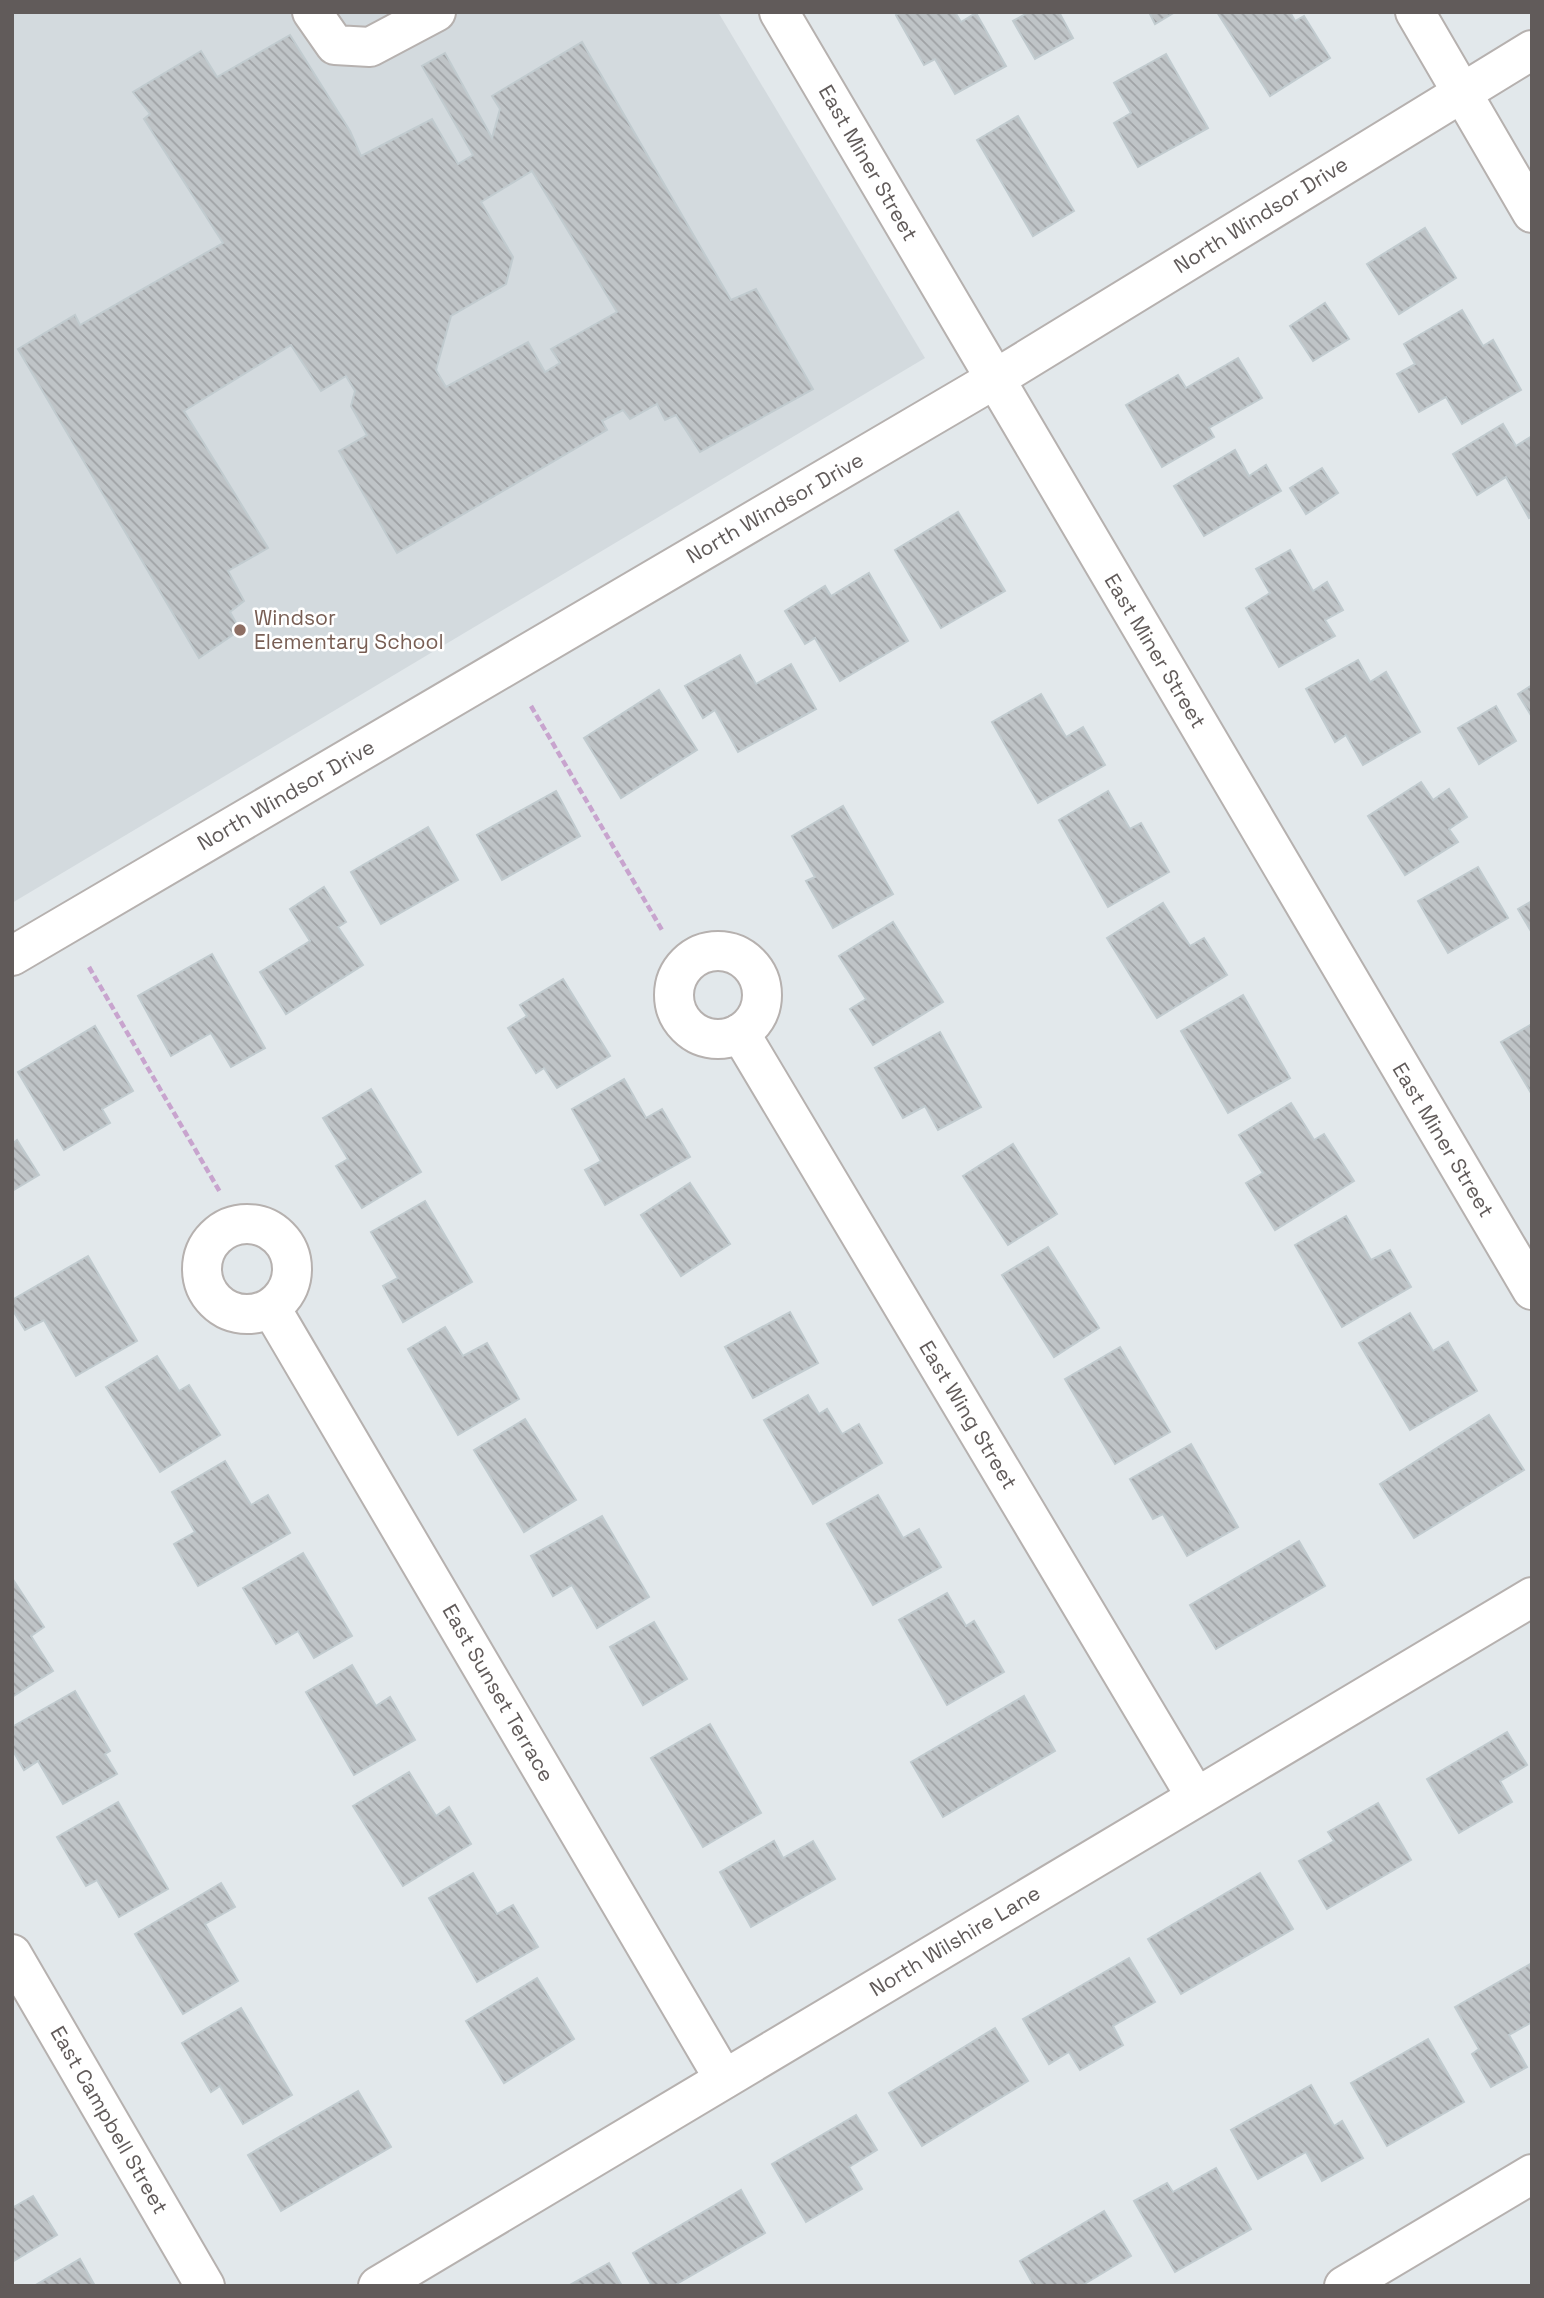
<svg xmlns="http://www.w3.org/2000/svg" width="1544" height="2298" font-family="'Space Grotesk',sans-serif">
<defs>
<pattern id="building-back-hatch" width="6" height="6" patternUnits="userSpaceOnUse" patternTransform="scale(1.75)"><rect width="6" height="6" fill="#bfc4c7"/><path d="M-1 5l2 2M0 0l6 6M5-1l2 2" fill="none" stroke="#9fa2a5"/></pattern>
</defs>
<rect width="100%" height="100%" fill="#e2e8eb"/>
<!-- education -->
<polygon fill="#d3dade" points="12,12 718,12 925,358 12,903"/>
<!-- building -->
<g fill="url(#building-back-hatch)" stroke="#c1cbcf" stroke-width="2" fill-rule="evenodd">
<polygon points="901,12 955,12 961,22 976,13 1006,66 955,94 935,59 924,65 896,15"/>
<polygon points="1029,12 1059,12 1073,38 1035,59 1013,21"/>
<polygon points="1149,12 1175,12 1155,24"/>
<polygon points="1217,12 1290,12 1295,21 1304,16 1330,58 1270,96"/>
<path d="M290,35l60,96 11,25 71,-37 26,45 15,-9 -51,-89 23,-13 47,85 8,-29 -8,-13 90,-54 149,258 25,-11 57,100 -113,63 -24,-37 -11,5 -8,-16 -27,15 -7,-9 -21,11 5,9 -210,123 -58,-102 28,-16 -16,-29 4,-15 -9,-15 -25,15 -30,-46 -107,66 84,137 -40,23 16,30 -14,11 10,18 -41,28 -181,-309 57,-34 5,10 143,-82 -79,-124 6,-5 -17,-22 68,-41 16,26zM532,171l85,141 -66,37 9,14 -15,9 -17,-30 -82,45 -10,-17 15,-54 55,-32 7,-27 -32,-55z"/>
<polygon points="1166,54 1208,128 1138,167 1114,123 1131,113 1114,83"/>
<polygon points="1018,116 1074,211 1033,236 977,140"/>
<polygon points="1425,228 1456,278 1399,314 1367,264"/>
<polygon points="1325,303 1349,339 1313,361 1290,326"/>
<polygon points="1462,310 1483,346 1493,340 1521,390 1462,424 1446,397 1419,412 1397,374 1415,364 1404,344"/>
<polygon points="1238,358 1262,398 1209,428 1214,437 1162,467 1126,405 1178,375 1186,388"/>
<polygon points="1503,424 1516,446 1532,436 1532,516 1529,518 1506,477 1477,495 1453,454"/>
<polygon points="1235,450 1249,476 1266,465 1281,491 1204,536 1174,486"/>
<polygon points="1322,468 1338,493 1306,514 1290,488"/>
<polygon points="958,512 1005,591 941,628 895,550"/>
<polygon points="1290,550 1313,591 1327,582 1343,610 1325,620 1335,636 1279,667 1246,608 1270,593 1256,569"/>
<polygon points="869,573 908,641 840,681 815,638 805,644 785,611 825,586 831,596"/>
<polygon points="740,655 756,684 791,664 816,709 738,752 715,710 703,718 685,686"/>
<polygon points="1358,660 1370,682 1386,672 1420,732 1363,765 1346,735 1335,742 1306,689"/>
<polygon points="1532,685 1532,717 1518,694"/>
<polygon points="659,690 697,750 621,798 584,738"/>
<polygon points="1041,694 1066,737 1083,727 1105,765 1038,803 992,722"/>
<polygon points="1496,706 1516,741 1479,764 1458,728"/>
<polygon points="1421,782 1433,800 1449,789 1467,817 1449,829 1458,842 1405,875 1368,816"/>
<polygon points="556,791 580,836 502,880 477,835"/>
<polygon points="1108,791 1130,829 1141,823 1169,872 1108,907 1059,820"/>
<polygon points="843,806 893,894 833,928 806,881 815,877 792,836"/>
<polygon points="428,827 458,880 381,924 351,872"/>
<polygon points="1478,867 1508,918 1448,953 1418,901"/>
<polygon points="324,887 346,922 338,927 363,965 286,1014 260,972 310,941 290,909"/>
<polygon points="1532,901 1532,933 1518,909"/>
<polygon points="1163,903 1190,946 1204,938 1227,975 1157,1018 1107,938"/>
<polygon points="893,922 943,1002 873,1045 850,1009 866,999 839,956"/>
<polygon points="212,954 265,1048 231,1067 211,1033 171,1056 138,996"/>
<polygon points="563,979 610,1056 557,1088 544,1068 536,1073 508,1028 527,1016 520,1005"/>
<polygon points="1243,995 1290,1078 1228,1113 1181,1031"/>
<polygon points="1532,1024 1532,1093 1531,1093 1501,1042"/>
<polygon points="95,1026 133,1091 102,1109 110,1123 64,1150 18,1072"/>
<polygon points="940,1032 981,1107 938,1130 925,1106 903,1118 875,1068"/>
<polygon points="624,1079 646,1118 662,1109 690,1157 605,1205 585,1170 601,1161 572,1109"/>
<polygon points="371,1089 421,1172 362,1208 336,1166 348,1159 323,1118"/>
<polygon points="1291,1103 1314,1140 1324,1134 1354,1181 1275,1230 1246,1183 1263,1173 1239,1135"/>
<polygon points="17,1140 39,1175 12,1191 12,1144"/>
<polygon points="1013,1144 1057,1214 1008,1245 963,1176"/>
<polygon points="690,1183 730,1244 681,1276 641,1215"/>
<polygon points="425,1201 472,1282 403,1322 383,1286 398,1278 371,1232"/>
<polygon points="1346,1216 1371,1260 1390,1250 1411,1287 1342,1327 1295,1245"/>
<polygon points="1048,1247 1099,1328 1054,1357 1002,1275"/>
<polygon points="88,1256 137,1341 76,1376 44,1320 25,1330 12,1309 12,1300"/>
<polygon points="790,1312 818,1363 753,1398 725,1347"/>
<polygon points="1410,1313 1433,1351 1448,1342 1477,1391 1410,1430 1359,1343"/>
<polygon points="445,1327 463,1356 487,1343 519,1399 458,1435 408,1349"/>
<polygon points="1120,1347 1170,1432 1115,1464 1065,1379"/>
<polygon points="157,1356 179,1391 189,1385 220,1435 160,1472 106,1387"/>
<polygon points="808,1395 819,1414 827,1409 842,1434 859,1424 882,1463 813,1504 764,1420"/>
<polygon points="1489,1415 1524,1470 1414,1538 1380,1484"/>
<polygon points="525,1419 576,1500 524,1532 474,1450"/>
<polygon points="1191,1444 1238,1527 1187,1556 1163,1514 1153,1519 1130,1479"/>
<polygon points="225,1461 251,1505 268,1495 290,1533 198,1586 174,1544 195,1532 172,1492"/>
<polygon points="878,1495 903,1538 919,1529 941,1567 873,1605 827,1524"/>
<polygon points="602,1516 649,1597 597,1628 572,1585 553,1596 531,1556"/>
<polygon points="1299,1541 1325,1586 1216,1649 1190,1605"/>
<polygon points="303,1553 352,1636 314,1658 298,1631 276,1644 243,1588"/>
<polygon points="14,1581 44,1627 31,1636 53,1671 12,1697 12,1583"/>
<polygon points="947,1593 966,1626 974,1621 1004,1672 947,1705 899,1620"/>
<polygon points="654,1622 687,1679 643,1705 610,1647"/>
<polygon points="352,1665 376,1706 390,1697 415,1740 354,1775 306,1692"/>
<polygon points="75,1691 110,1751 105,1754 117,1774 63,1804 38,1761 24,1770 12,1749 12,1727"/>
<polygon points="1024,1696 1055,1751 943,1817 911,1762"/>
<polygon points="710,1724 761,1813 703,1847 651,1758"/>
<polygon points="1507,1732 1527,1765 1500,1781 1512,1802 1459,1833 1427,1779"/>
<polygon points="409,1772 436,1816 449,1807 471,1844 403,1886 353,1806"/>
<polygon points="118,1802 168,1889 119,1917 97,1880 86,1886 57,1837"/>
<polygon points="1378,1803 1411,1860 1327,1909 1299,1861 1334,1841 1328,1832"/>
<polygon points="774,1841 783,1858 813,1841 835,1879 751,1927 720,1872"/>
<polygon points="473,1873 497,1914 513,1905 538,1947 477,1982 429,1898"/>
<polygon points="1260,1873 1293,1929 1181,1994 1148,1939"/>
<polygon points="221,1883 235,1907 205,1924 238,1981 183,2014 135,1934"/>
<polygon points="1129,1958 1155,2002 1113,2026 1123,2045 1080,2070 1069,2052 1049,2064 1023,2019"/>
<polygon points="1532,1963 1532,2022 1509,2035 1527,2067 1491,2087 1472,2054 1479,2049 1455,2007"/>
<polygon points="537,1978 574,2039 504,2083 466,2021"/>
<polygon points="241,2008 292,2095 243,2124 220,2086 211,2092 182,2043"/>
<polygon points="995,2028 1028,2081 922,2146 889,2093"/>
<polygon points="1428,2039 1464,2102 1387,2146 1351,2083"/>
<polygon points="1311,2085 1334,2126 1342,2121 1363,2158 1322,2181 1306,2152 1258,2179 1231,2130"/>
<polygon points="358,2091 391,2147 281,2211 248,2155"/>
<polygon points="856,2115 877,2150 849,2167 862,2189 806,2222 772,2164"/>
<polygon points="1216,2168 1251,2229 1175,2272 1134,2201 1167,2183 1173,2192"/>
<polygon points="741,2190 765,2233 673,2286 652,2286 633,2253"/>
<polygon points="33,2196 57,2235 12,2262 12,2208"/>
<polygon points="1104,2211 1131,2256 1081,2286 1034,2286 1020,2261"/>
<polygon points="80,2259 95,2286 34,2286"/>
<polygon points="609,2263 622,2286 568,2286"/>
</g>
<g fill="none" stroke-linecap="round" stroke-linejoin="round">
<defs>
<g id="minor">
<polyline points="312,12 335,45 370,47 436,12"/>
<polyline points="779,12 1532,1290"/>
<polyline points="1415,12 1532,213"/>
<circle cx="718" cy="995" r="44"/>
<polyline points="12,956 995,379 1532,50"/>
<polyline points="740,1033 1196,1797"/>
<circle cx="247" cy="1269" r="45"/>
<polyline points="271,1308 724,2079"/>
<polyline points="12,1954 205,2286"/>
<polyline points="378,2286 1532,1597"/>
<polyline points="1344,2286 1532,2174"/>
</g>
</defs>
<!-- minor casing -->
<use href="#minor" stroke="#b6b1af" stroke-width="42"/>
<!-- path -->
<g stroke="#c8a4ce" stroke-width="4.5" stroke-dasharray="7 3.5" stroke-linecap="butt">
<polyline points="531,706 662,930"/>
<polyline points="89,967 220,1192"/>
</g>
<!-- minor -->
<use href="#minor" stroke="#fff" stroke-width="38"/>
</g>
<!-- markers -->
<circle fill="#8d6e63" stroke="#fff" stroke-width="2.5" cx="240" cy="630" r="7"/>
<g text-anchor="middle" stroke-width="5" stroke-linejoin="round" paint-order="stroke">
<!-- street labels -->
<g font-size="21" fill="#615b5a" stroke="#fff">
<text transform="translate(868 163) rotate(60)" y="7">East Miner Street</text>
<text transform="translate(1261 215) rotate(-32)" y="7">North Windsor Drive</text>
<text transform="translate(775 508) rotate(-30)" y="7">North Windsor Drive</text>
<text transform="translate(1155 651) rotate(59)" y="7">East Miner Street</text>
<text transform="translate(286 795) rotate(-30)" y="7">North Windsor Drive</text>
<text transform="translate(1443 1140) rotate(59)" y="7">East Miner Street</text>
<text transform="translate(968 1415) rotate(59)" y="7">East Wing Street</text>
<text transform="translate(498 1693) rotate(60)" y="7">East Sunset Terrace</text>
<text transform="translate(955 1941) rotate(-31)" y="7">North Wilshire Lane</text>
<text transform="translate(109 2120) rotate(60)" y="7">East Campbell Street</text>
</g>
<!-- education labels -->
<g font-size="21" fill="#785e54" stroke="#fff" text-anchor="start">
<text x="254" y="625">Windsor<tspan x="254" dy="24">Elementary School</tspan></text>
</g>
</g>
<!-- border -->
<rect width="1544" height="2298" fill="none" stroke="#615b5a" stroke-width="28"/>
</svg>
